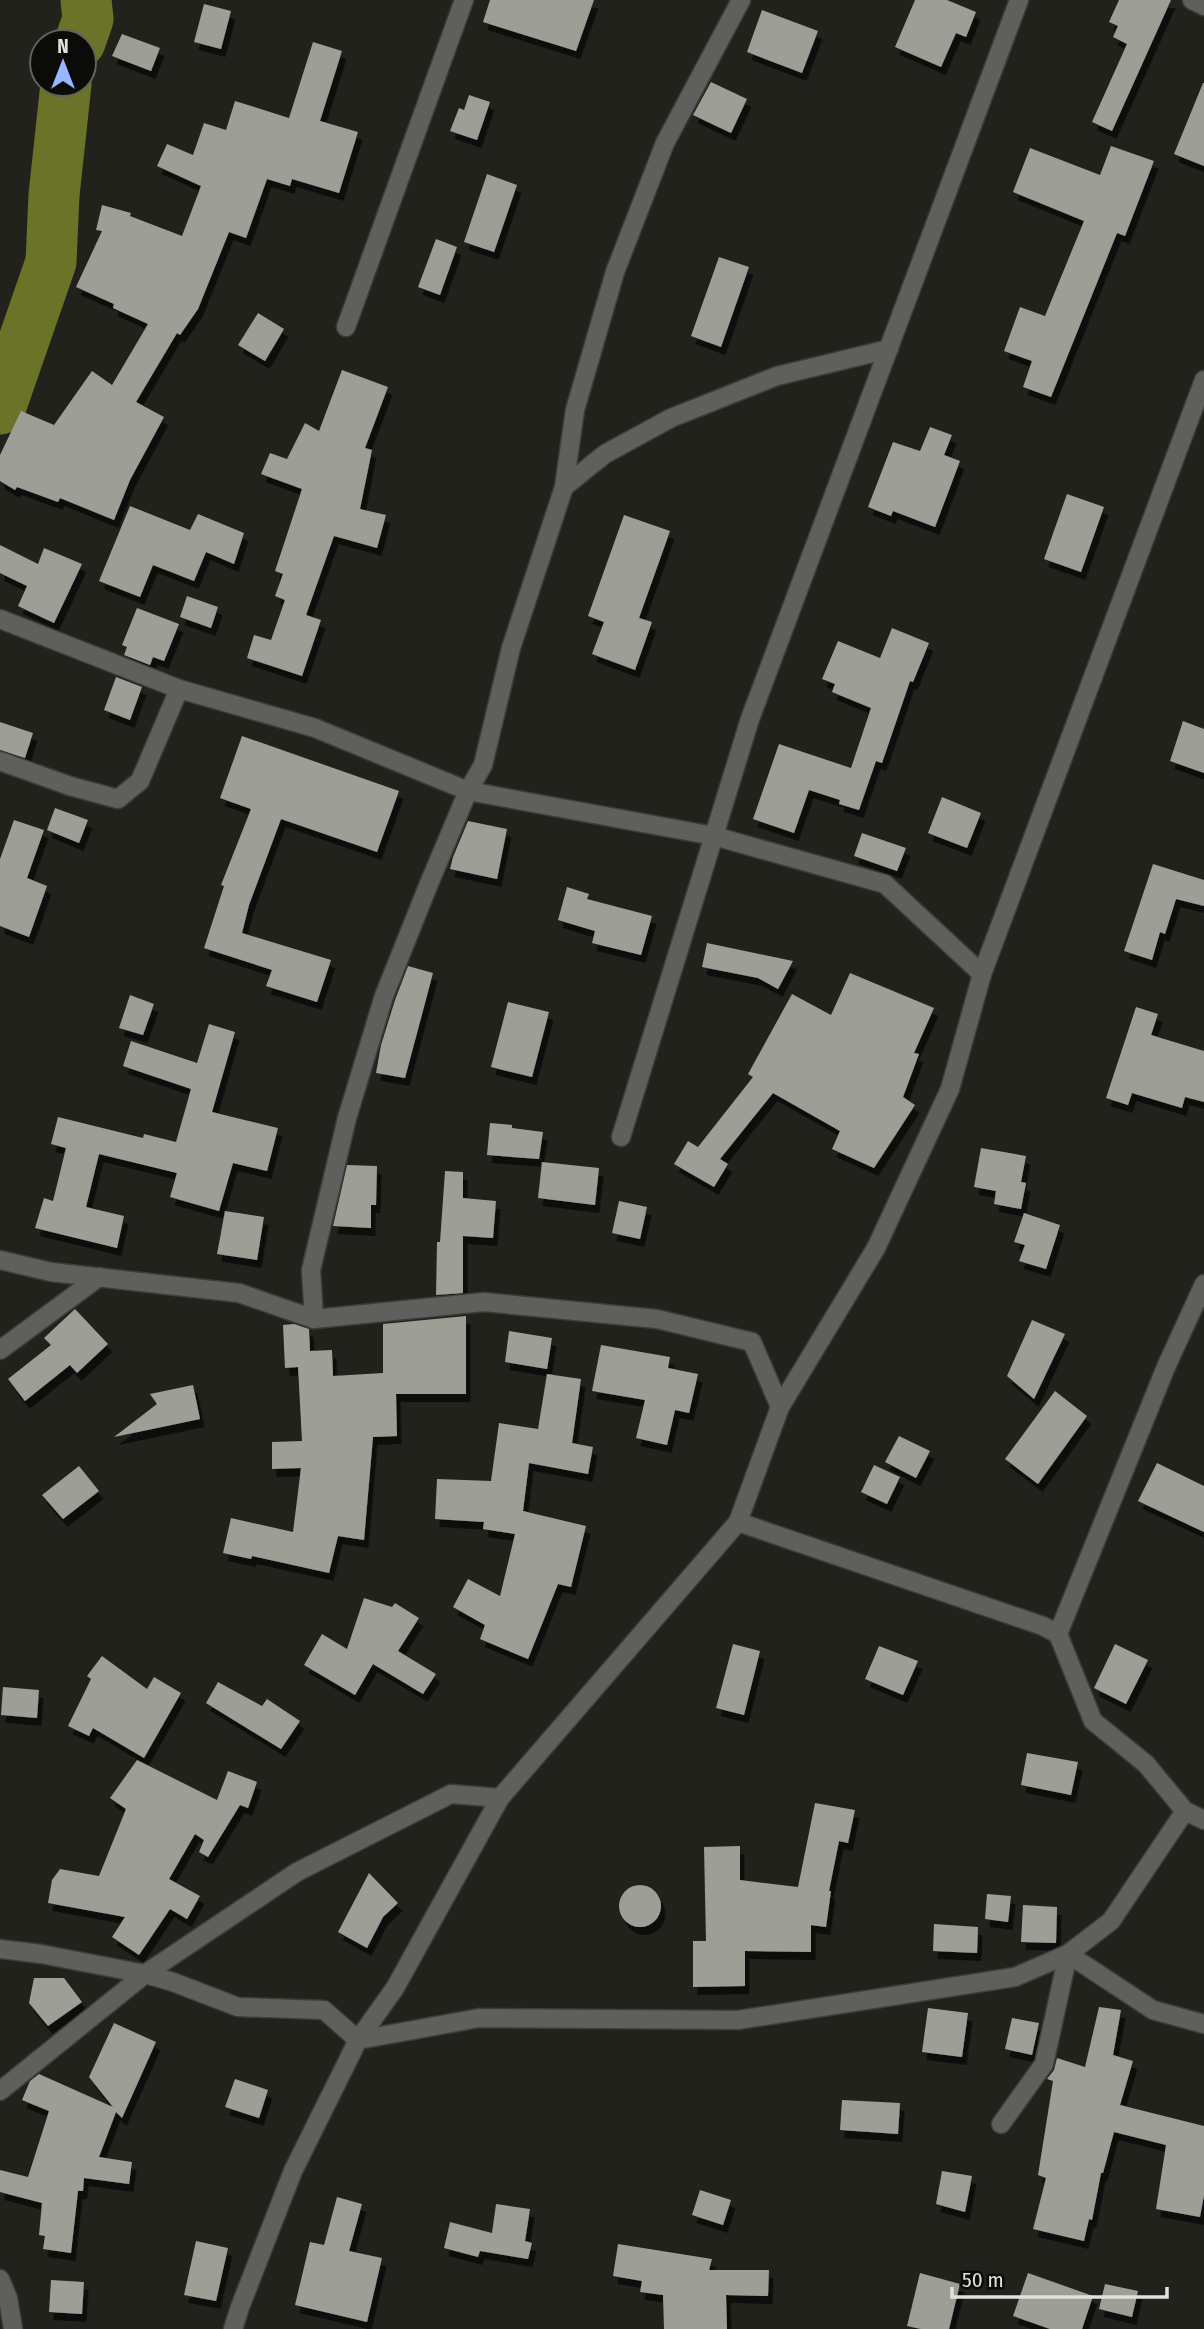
<svg xmlns="http://www.w3.org/2000/svg" width="1204" height="2329" font-family="'Fira Sans Condensed',sans-serif">
<defs>
<filter id="shadow"><feDropShadow dx="4.5" dy="8" stdDeviation="0" flood-color="#0009"/></filter>
</defs>
<rect width="100%" height="100%" fill="#21221c"/>
<g fill="none" stroke-linecap="round" stroke-linejoin="round">
<!-- river -->
<g stroke="#6a7327" stroke-width="51">
<polyline points="80,42 88,19 86,0"/>
<polyline points="0,409 51,262 54,195 66,84"/>
</g>
</g>
<!-- building -->
<g fill="#9d9e96" filter="url(#shadow)">
<polygon points="490,0 594,0 576,51 483,22"/>
<polygon points="915,0 947,0 976,12 966,37 956,33 941,67 895,47"/>
<polygon points="1119,0 1171,0 1112,131 1092,122 1127,44 1113,37 1118,26 1109,22"/>
<polygon points="204,4 231,11 221,49 194,42"/>
<polygon points="762,10 818,31 802,73 747,52"/>
<polygon points="122,34 160,48 151,71 112,56"/>
<polygon points="313,42 342,51 320,121 358,132 339,193 292,179 290,186 267,179 246,238 229,232 198,309 180,335 177,333 136,402 164,417 130,480 114,520 60,498 58,502 17,487 15,490 0,481 0,455 21,411 54,425 92,371 112,385 148,324 113,308 114,304 76,287 102,231 96,230 102,205 131,213 130,216 182,236 201,186 157,166 167,144 193,155 204,123 226,130 235,101 289,118"/>
<polygon points="711,82 747,99 731,133 693,115"/>
<polygon points="1203,83 1204,83 1204,166 1174,154"/>
<polygon points="469,95 490,102 477,140 450,131 459,108 464,110"/>
<polygon points="1111,146 1154,161 1125,236 1117,233 1051,397 1023,387 1032,361 1004,351 1020,307 1045,316 1084,221 1013,192 1030,148 1100,175"/>
<polygon points="487,174 517,185 494,252 464,242"/>
<polygon points="436,239 457,247 440,295 418,287"/>
<polygon points="719,257 749,267 721,347 691,336"/>
<polygon points="258,313 284,329 265,361 238,345"/>
<polygon points="342,370 388,387 365,448 372,450 360,509 386,515 377,548 334,536 306,615 321,620 302,676 247,658 254,635 271,640 285,600 275,596 283,574 275,571 302,489 261,474 270,453 287,459 305,423 319,431"/>
<polygon points="930,427 952,435 944,455 960,461 935,527 893,511 891,516 868,507 893,442 920,451"/>
<polygon points="1067,494 1104,507 1081,572 1044,559"/>
<polygon points="130,506 190,530 198,514 244,533 234,564 206,552 194,581 153,565 140,597 99,581"/>
<polygon points="624,515 670,531 639,618 652,622 635,670 592,654 604,622 588,616"/>
<polygon points="0,545 38,564 44,548 82,564 54,623 18,606 27,586 0,573"/>
<polygon points="187,596 218,607 211,628 180,617"/>
<polygon points="137,608 179,624 164,661 153,657 150,665 124,655 127,647 122,645"/>
<polygon points="892,628 929,643 913,682 910,681 882,763 876,761 859,810 839,804 840,800 809,790 794,833 753,819 779,744 851,768 871,708 832,692 835,684 822,679 838,641 880,658"/>
<polygon points="116,677 142,687 130,720 104,710"/>
<polygon points="1183,721 1204,729 1204,773 1170,761"/>
<polygon points="0,722 33,733 25,758 0,750"/>
<polygon points="242,736 399,791 377,852 281,819 249,905 242,933 331,960 317,1002 266,986 272,970 204,948 224,886 221,885 251,809 220,798"/>
<polygon points="942,797 981,813 967,848 928,833"/>
<polygon points="55,808 88,820 79,843 47,830"/>
<polygon points="14,820 44,830 27,878 47,886 29,937 0,926 0,859"/>
<polygon points="468,821 507,829 497,879 450,869 453,857"/>
<polygon points="862,833 906,848 897,871 854,856"/>
<polygon points="1153,864 1204,880 1204,906 1176,899 1165,934 1160,932 1152,960 1124,951"/>
<polygon points="567,887 589,894 587,899 652,916 641,955 592,943 595,931 558,920"/>
<polygon points="707,943 793,961 778,989 758,978 702,967"/>
<polygon points="408,966 433,973 405,1078 376,1073 381,1045 395,1000"/>
<polygon points="850,973 934,1008 914,1053 919,1054 903,1097 915,1105 874,1168 832,1149 840,1131 773,1093 720,1159 728,1164 714,1187 674,1164 688,1141 698,1147 753,1077 748,1074 792,994 831,1015"/>
<polygon points="130,995 154,1004 143,1035 119,1028"/>
<polygon points="508,1002 549,1012 532,1077 491,1067"/>
<polygon points="1136,1007 1158,1014 1151,1035 1204,1051 1204,1102 1185,1097 1182,1108 1132,1093 1128,1105 1106,1098"/>
<polygon points="209,1024 235,1032 212,1112 278,1128 267,1171 233,1163 219,1211 170,1197 177,1173 99,1154 86,1207 124,1216 117,1248 35,1228 44,1198 53,1201 66,1148 51,1144 58,1117 143,1138 144,1134 176,1142 191,1089 123,1066 131,1041 197,1063"/>
<polygon points="490,1123 512,1125 512,1128 543,1132 539,1159 487,1155"/>
<polygon points="981,1148 1026,1156 1021,1182 1026,1183 1021,1209 994,1204 996,1191 974,1187"/>
<polygon points="542,1162 599,1168 595,1205 538,1198"/>
<polygon points="347,1165 377,1166 376,1205 371,1205 371,1228 333,1226"/>
<polygon points="445,1171 463,1172 463,1198 496,1201 493,1238 463,1236 463,1293 436,1295 437,1242 440,1242"/>
<polygon points="619,1201 647,1207 640,1239 612,1233"/>
<polygon points="225,1211 264,1217 257,1260 217,1254"/>
<polygon points="1024,1213 1060,1225 1046,1269 1019,1261 1025,1245 1014,1242"/>
<polygon points="75,1309 108,1344 77,1373 70,1365 25,1401 8,1379 51,1345 44,1338"/>
<polygon points="466,1316 466,1394 396,1394 397,1436 373,1437 364,1540 338,1536 329,1573 252,1556 251,1559 223,1553 231,1518 293,1532 301,1468 272,1469 272,1442 302,1441 298,1367 285,1368 283,1325 294,1324 309,1329 310,1351 332,1350 333,1376 383,1373 383,1324"/>
<polygon points="1032,1320 1065,1334 1034,1399 1007,1376"/>
<polygon points="509,1331 552,1338 547,1369 505,1362"/>
<polygon points="601,1345 670,1357 668,1368 698,1374 689,1413 675,1410 667,1445 636,1438 645,1400 592,1391"/>
<polygon points="547,1374 581,1379 572,1443 593,1447 588,1474 529,1463 523,1511 586,1526 571,1587 558,1584 528,1659 480,1639 485,1625 453,1607 468,1579 500,1596 515,1534 483,1529 484,1522 435,1519 437,1479 491,1481 499,1423 538,1429"/>
<polygon points="193,1385 200,1419 114,1437 157,1404 150,1394"/>
<polygon points="1055,1391 1087,1416 1038,1484 1005,1459"/>
<polygon points="899,1436 930,1451 916,1478 885,1462"/>
<polygon points="1157,1463 1204,1486 1204,1532 1138,1501"/>
<polygon points="874,1465 900,1477 887,1504 861,1492"/>
<polygon points="79,1466 99,1491 63,1519 42,1495"/>
<polygon points="364,1598 392,1607 395,1603 419,1618 398,1651 436,1674 423,1694 373,1664 355,1695 304,1665 322,1634 347,1649"/>
<polygon points="733,1644 760,1651 744,1715 716,1708"/>
<polygon points="1115,1644 1148,1660 1126,1704 1094,1688"/>
<polygon points="879,1646 918,1661 903,1695 865,1679"/>
<polygon points="102,1656 147,1689 154,1677 181,1693 144,1758 93,1728 89,1736 68,1726 91,1679 87,1676"/>
<polygon points="218,1682 262,1706 267,1699 300,1721 281,1749 206,1703"/>
<polygon points="3,1687 39,1690 37,1718 1,1715"/>
<polygon points="1027,1753 1078,1762 1071,1795 1021,1785"/>
<polygon points="137,1760 217,1800 228,1771 257,1782 248,1808 240,1805 208,1857 199,1852 204,1840 195,1834 169,1879 200,1896 187,1919 170,1909 139,1955 112,1937 125,1917 48,1903 52,1880 60,1869 99,1876 126,1809 110,1798"/>
<polygon points="815,1803 855,1810 848,1843 839,1841 829,1891 831,1891 826,1927 811,1925 811,1952 745,1951 745,1986 693,1987 693,1941 706,1941 704,1847 740,1846 740,1880 798,1887"/>
<polygon points="369,1873 398,1903 383,1917 367,1948 338,1932"/>
<circle cx="640" cy="1906" r="21"/>
<polygon points="987,1894 1011,1896 1008,1922 985,1919"/>
<polygon points="1023,1905 1057,1907 1056,1943 1021,1942"/>
<polygon points="934,1924 978,1927 977,1953 933,1951"/>
<polygon points="34,1978 64,1978 82,2002 48,2026 29,2003"/>
<polygon points="1099,2007 1121,2010 1113,2055 1133,2061 1120,2105 1204,2126 1204,2195 1200,2217 1156,2209 1166,2145 1114,2132 1103,2173 1101,2173 1092,2220 1089,2219 1084,2241 1033,2229 1046,2178 1038,2175 1053,2081 1047,2079 1054,2070 1057,2058 1085,2067"/>
<polygon points="928,2008 968,2013 962,2057 922,2052"/>
<polygon points="1012,2018 1039,2023 1032,2055 1005,2049"/>
<polygon points="114,2023 156,2042 122,2118 116,2112 99,2157 132,2162 129,2184 84,2178 83,2191 78,2191 71,2253 43,2249 45,2236 39,2235 42,2203 0,2192 0,2170 28,2177 49,2111 22,2100 30,2081 39,2074 113,2107 89,2077"/>
<polygon points="235,2079 268,2090 259,2118 225,2107"/>
<polygon points="842,2100 900,2103 898,2134 840,2130"/>
<polygon points="942,2171 972,2176 965,2212 936,2204"/>
<polygon points="700,2190 731,2200 723,2225 692,2215"/>
<polygon points="337,2197 362,2204 349,2251 382,2258 367,2322 295,2305 310,2242 324,2245"/>
<polygon points="496,2204 530,2209 525,2241 532,2243 528,2259 480,2251 478,2257 444,2248 450,2222 492,2233"/>
<polygon points="196,2241 228,2248 216,2301 184,2295"/>
<polygon points="618,2244 712,2259 709,2270 769,2270 768,2296 726,2295 727,2329 664,2329 663,2295 640,2292 642,2281 613,2276"/>
<polygon points="920,2273 960,2284 949,2329 921,2329 907,2326"/>
<polygon points="1028,2273 1093,2296 1082,2329 1050,2329 1013,2316"/>
<polygon points="51,2280 84,2282 82,2314 49,2312"/>
<polygon points="1105,2284 1138,2291 1132,2317 1099,2309"/>
</g>
<g fill="none" stroke-linecap="round" stroke-linejoin="round">
<defs>
<g id="minor">
<polyline points="1192,0 1204,6"/>
<polyline points="346,327 464,0"/>
<polyline points="564,487 605,454 671,418 777,376 889,349"/>
<polyline points="0,619 179,689 315,728 468,791 714,836 885,884 982,974"/>
<polyline points="0,761 70,786 118,799 140,781 179,689"/>
<polyline points="621,1137 750,719 1019,0"/>
<polyline points="0,1260 51,1272 239,1293 314,1319 484,1302 657,1319 752,1342 780,1407"/>
<polyline points="314,1319 311,1270 347,1118 384,996 428,886 468,791 483,765 511,648 564,487 575,410 615,272 665,143 741,0"/>
<polyline points="0,1350 99,1277"/>
<polyline points="738,1522 1043,1626 1058,1634 1166,1367 1204,1284"/>
<polyline points="1058,1634 1093,1721 1146,1764 1185,1811 1204,1820"/>
<polyline points="0,1949 41,1954 145,1974 173,1982 238,2007 324,2010 358,2040 479,2018 738,2020 1015,1977 1068,1954 1111,1921 1185,1811"/>
<polyline points="0,2091 145,1974 297,1872 451,1794 500,1798"/>
<polyline points="1001,2124 1044,2064 1068,1954 1153,2010 1204,2024"/>
<polyline points="0,2279 8,2298 13,2329"/>
<polyline points="233,2329 240,2307 293,2171 358,2040 395,1988 500,1798 738,1522 780,1407 876,1248 950,1089 982,974 1204,380"/>
</g>
</defs>
<!-- minor casing -->
<use href="#minor" stroke="#3c3d37" stroke-width="21"/>
<!-- minor -->
<use href="#minor" stroke="#5f605d" stroke-width="18"/>
</g>
<!-- north arrow -->
<g transform="translate(63 63)"><circle r="33" fill="#0b0b09" stroke="#61615e" stroke-width="2"/>
<path d="M0-5L12 26L0 18L-12 26Z" fill="#96b6fd"/>
<text y="-10" font-size="19" font-weight="bold" text-anchor="middle" fill="#e1e2de">N</text>
</g>
<!-- scale -->
<path d="M952 2287v10h215v-10" fill="none" stroke="#e1e2de" stroke-width="3.5"/>
<text x="962" y="2287" font-size="21" fill="#e1e2de" stroke="#0b0b09" stroke-width="5" paint-order="stroke">50 m</text>
</svg>
